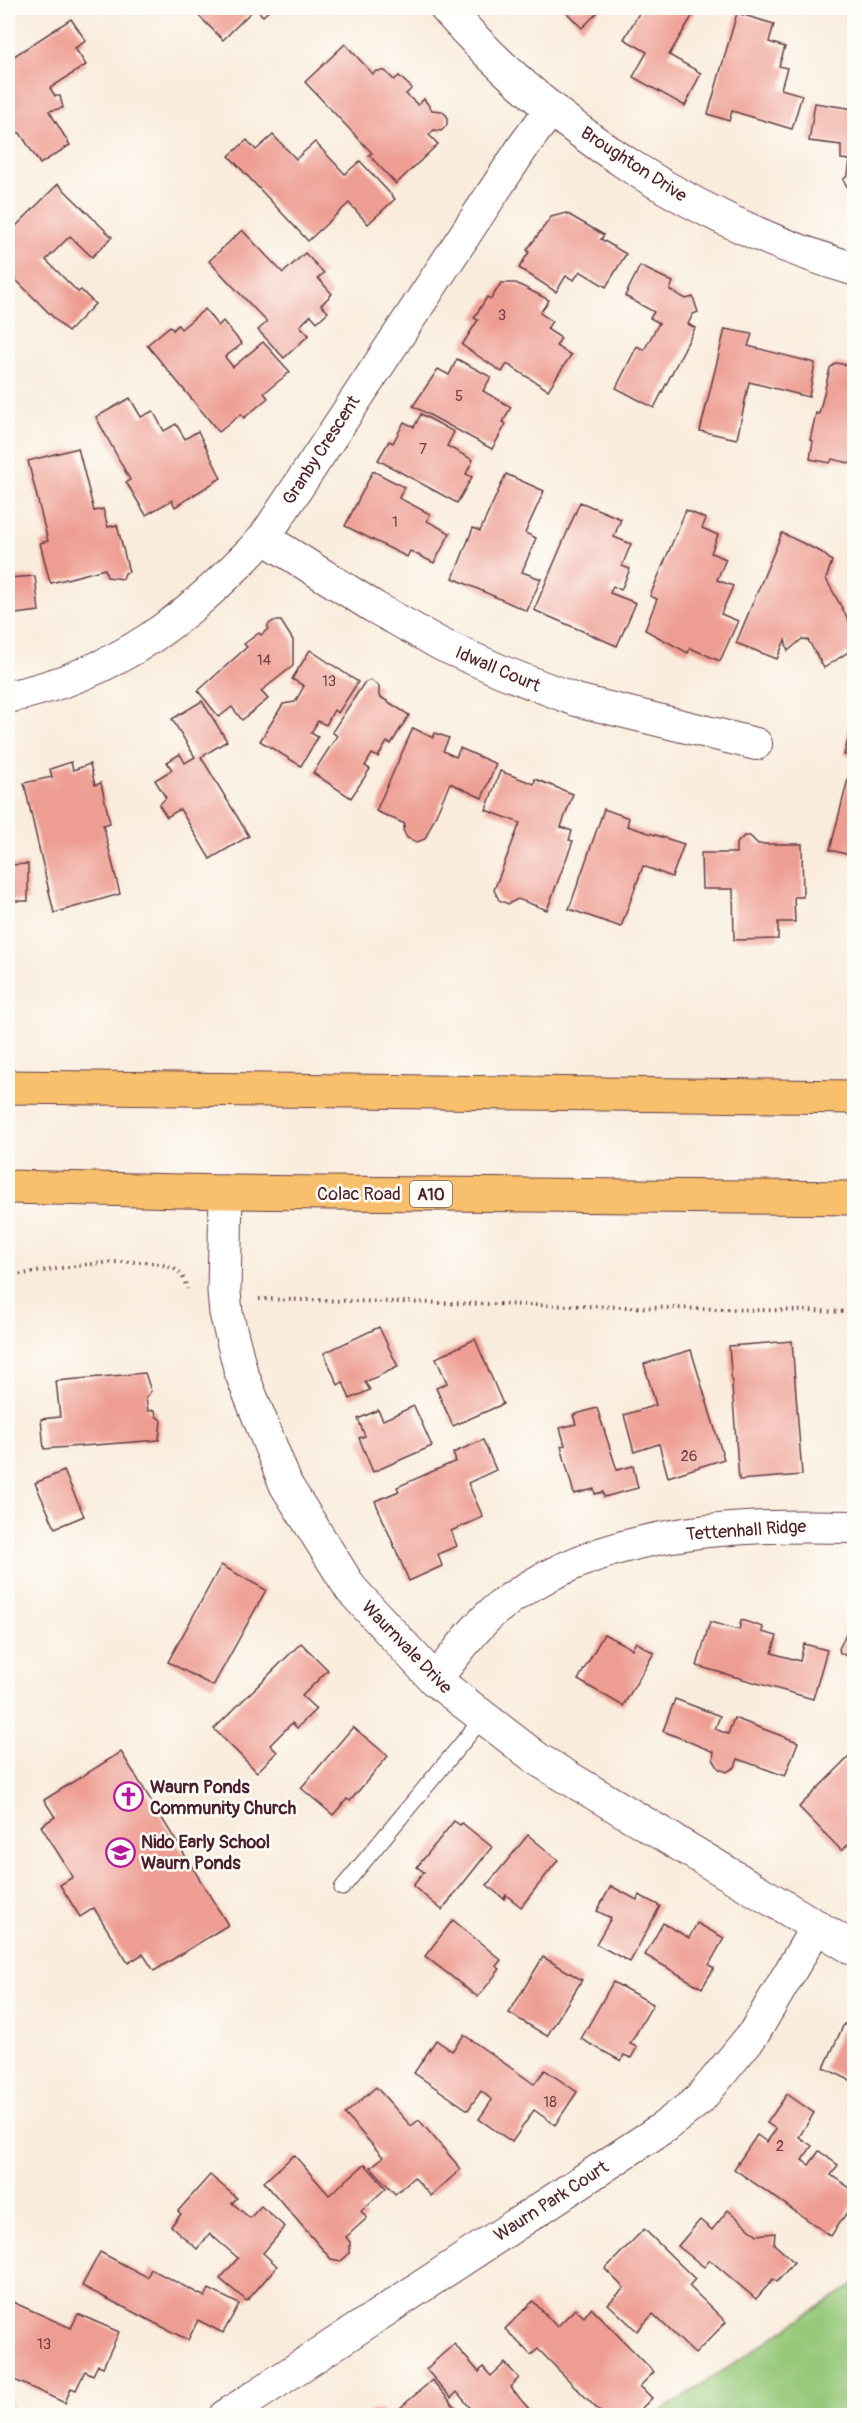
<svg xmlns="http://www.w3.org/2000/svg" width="862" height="2423" font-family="Pangolin,sans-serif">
<rect width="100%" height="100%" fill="#fdfcf7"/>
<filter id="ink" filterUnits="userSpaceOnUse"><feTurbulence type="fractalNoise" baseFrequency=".0167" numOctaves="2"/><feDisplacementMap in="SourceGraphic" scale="12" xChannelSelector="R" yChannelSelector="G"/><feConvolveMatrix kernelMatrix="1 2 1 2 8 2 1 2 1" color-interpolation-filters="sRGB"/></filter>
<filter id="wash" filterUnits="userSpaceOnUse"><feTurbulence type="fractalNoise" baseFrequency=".008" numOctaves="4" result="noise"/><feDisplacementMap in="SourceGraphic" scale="24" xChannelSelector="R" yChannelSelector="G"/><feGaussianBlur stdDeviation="1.35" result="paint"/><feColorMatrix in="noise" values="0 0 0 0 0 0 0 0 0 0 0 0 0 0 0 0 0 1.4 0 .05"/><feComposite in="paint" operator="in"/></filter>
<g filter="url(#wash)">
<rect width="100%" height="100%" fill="#f9ecdc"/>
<!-- green -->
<polygon fill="#95c878" stroke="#707452" stroke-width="1.5" points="854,2284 854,2415 655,2415"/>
<g id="blocks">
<!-- building -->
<g fill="#ee9d92">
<polygon points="191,8 272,8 263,16 255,8 223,40"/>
<polygon points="562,8 602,8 582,28"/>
<polygon points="642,8 697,8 669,55 701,73 685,106 633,77 647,52 624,39"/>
<polygon points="737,13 774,24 769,42 785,47 779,66 787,68 781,89 802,95 792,129 732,111 729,121 708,114"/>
<polygon points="71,19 86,41 75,48 86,65 50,88 55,96 60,96 63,108 49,111 70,145 40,164 20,133 8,131 8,60"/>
<polygon points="345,44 373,74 376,71 385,71 394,80 399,76 412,88 406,94 418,105 424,99 432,110 442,111 447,116 447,125 441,131 434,130 429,135 438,144 396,184 369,155 372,153 305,82"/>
<polygon points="815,103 854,109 854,190 851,192 843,180 848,175 850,160 841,159 841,145 809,141"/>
<polygon points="273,135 296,159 315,142 345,174 360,161 395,199 368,224 349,203 308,241 229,156 247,140 256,150"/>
<polygon points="58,184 112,237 92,257 70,236 46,260 78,292 81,290 95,304 68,332 8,272 8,234"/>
<polygon points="566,213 604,235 601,239 626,254 606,287 580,271 574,280 566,276 556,292 519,268 529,252 527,250 551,217"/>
<polygon points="242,230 283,273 305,253 324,273 318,278 332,294 321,305 328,312 317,322 311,315 300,326 309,335 284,358 258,330 267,322 209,261"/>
<polygon points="640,266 673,282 670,290 686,299 693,297 698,312 693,314 688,324 695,328 654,408 616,388 637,346 644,350 659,323 650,318 654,312 625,296"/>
<polygon points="501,283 516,283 549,300 540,313 552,321 547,329 561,338 556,346 571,355 548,390 507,364 502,372 462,345 478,320 474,318 487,297 491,299"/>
<polygon points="205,309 218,326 223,321 242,344 225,357 233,367 263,342 290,372 264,393 268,398 244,418 241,414 219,432 147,345 170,326 173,330 178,325 181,329"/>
<polygon points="725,329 752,334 748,346 815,363 809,397 749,382 737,439 700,431"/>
<polygon points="457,359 491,377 483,391 511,407 503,422 506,424 492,449 413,406 438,369 449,375"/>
<polygon points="836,363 847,365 854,374 854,464 832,459 830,463 810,459 813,441 810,440 816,413 819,414 830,368"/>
<polygon points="130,398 141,417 153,411 164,431 176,424 185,439 198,431 221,478 175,507 172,500 146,515 126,482 130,480 96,417"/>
<polygon points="421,414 454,432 447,446 473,460 466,474 472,477 457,503 378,460 389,441 393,443 404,422 414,427"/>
<polygon points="78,448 94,511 103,509 108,527 117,525 129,572 125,573 123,579 107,577 105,569 51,583 49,579 40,543 48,541 28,461"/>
<polygon points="373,471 404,487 399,498 430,514 427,521 450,533 434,563 410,551 407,557 345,526"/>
<polygon points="506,474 544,491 525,533 536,538 522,572 541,579 527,611 453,578 473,528 480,531"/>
<polygon points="580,502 621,519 614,537 631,544 622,566 630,569 621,590 613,586 610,593 636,603 617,646 534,610"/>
<polygon points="686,510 706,519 702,528 718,535 711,553 726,559 717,580 733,586 721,614 738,621 720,661 690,648 688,653 645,630 657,599 650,596"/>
<polygon points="782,533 821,552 832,561 826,579 854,630 854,648 824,668 808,640 802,639 788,651 785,640 777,659 736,643"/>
<polygon points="35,576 39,611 8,615 8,578"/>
<polygon points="273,621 281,621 293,640 293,666 261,691 268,699 242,720 232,707 219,717 198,691 247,647 244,644 259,633 261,635 268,629 268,625"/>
<polygon points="310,650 358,682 338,713 334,710 326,725 318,721 311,733 318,737 301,766 260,741 283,704 295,702 304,686 292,679"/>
<polygon points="370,680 379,686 379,696 409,715 391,744 387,742 378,757 372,754 365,766 370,769 351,798 313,773 337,736 332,732 364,683"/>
<polygon points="202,701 227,741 201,757 249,836 210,859 180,809 167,817 159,805 166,798 155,780 172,770 167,762 180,754 185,763 195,757 172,719"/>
<polygon points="854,715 854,757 844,755"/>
<polygon points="413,728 433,738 435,733 449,738 443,751 456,757 460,748 496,764 482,798 450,783 425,839 417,842 407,838 403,830 405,824 376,811"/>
<polygon points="71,762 73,770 90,764 95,785 101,783 110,823 103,825 120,894 54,913 24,783 52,777 50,769"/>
<polygon points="851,767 854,767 854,856 830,850"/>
<polygon points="500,771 534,784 535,779 573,794 561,827 572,831 569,840 573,841 547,910 518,899 508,904 499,900 494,890 520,823 486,810"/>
<polygon points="604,809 629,818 627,826 684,844 672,877 643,866 621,927 569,909"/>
<polygon points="744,836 750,836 758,844 802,844 803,897 794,897 795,922 778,922 778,939 734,940 733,889 702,889 701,853 736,853 736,844"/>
<polygon points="28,864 28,901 8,901 8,865"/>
<polygon points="379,1327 398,1367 365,1382 370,1390 350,1399 343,1382 338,1385 324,1353"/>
<polygon points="475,1339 503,1404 453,1426 436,1388 447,1383 436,1358"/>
<polygon points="792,1341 802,1475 739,1480 729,1346"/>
<polygon points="691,1350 724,1459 668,1477 659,1444 634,1452 624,1415 656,1405 644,1364"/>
<polygon points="145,1373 151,1391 146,1398 148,1411 155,1410 156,1416 161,1420 159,1440 44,1449 41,1419 60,1417 56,1381"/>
<polygon points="414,1406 432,1446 373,1472 359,1438 365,1436 358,1419 378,1410 383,1420"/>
<polygon points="597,1408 617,1470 633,1466 638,1488 604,1497 603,1492 595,1494 594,1489 574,1494 561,1446 565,1445 560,1428 576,1424 573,1415"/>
<polygon points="483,1440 496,1470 468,1483 483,1517 451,1531 457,1546 438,1554 442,1566 409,1581 375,1501 399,1491 397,1487 456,1461 453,1453"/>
<polygon points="64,1471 84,1516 55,1528 35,1483"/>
<polygon points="221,1565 266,1590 213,1686 168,1662"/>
<polygon points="741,1620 763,1627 762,1632 777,1636 772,1653 800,1661 804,1644 827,1650 813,1699 697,1666 710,1622 739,1630"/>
<polygon points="852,1620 854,1621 854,1659 840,1653 839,1649"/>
<polygon points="604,1634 632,1649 636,1642 654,1653 623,1706 578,1680"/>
<polygon points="301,1643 328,1670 302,1696 316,1709 297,1728 292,1723 270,1745 277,1752 257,1772 214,1729"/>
<polygon points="675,1699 720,1716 715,1729 728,1734 734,1718 798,1742 785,1776 738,1759 735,1767 727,1772 719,1769 713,1759 714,1752 663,1731"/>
<polygon points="353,1727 388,1756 350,1801 347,1799 333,1815 301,1788"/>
<polygon points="121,1752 228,1925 154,1971 143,1954 128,1963 94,1908 80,1917 60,1885 73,1877 41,1826 55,1817 44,1800"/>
<polygon points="854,1752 854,1838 842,1851 799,1807"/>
<polygon points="454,1821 460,1825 462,1823 492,1847 442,1910 413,1886 424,1872 417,1867"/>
<polygon points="528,1835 558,1860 521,1907 506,1895 504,1899 487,1885"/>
<polygon points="611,1886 637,1900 639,1895 660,1906 630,1962 596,1944 611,1918 597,1911"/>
<polygon points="453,1920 501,1960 496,1966 500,1969 478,1997 425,1956"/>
<polygon points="663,1923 689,1938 697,1923 724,1938 709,1965 714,1968 702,1988 645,1955"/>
<polygon points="543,1957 582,1980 547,2036 509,2013"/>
<polygon points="613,1982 653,2004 630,2044 637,2047 631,2058 624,2055 621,2061 581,2039"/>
<polygon points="844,2024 854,2029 854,2082 824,2068"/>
<polygon points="464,2035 534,2084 545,2070 577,2092 555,2125 534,2110 512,2142 479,2119 492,2100 481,2091 468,2110 414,2073 436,2040 452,2051"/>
<polygon points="376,2087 411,2126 419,2120 461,2169 431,2196 414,2177 395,2194 371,2167 383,2157 345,2114"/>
<polygon points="787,2094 814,2113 799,2137 812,2146 802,2160 809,2165 819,2151 838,2165 831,2175 854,2191 854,2202 831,2236 734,2169 757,2135 767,2142 776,2129 767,2123"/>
<polygon points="294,2155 329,2195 365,2164 386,2188 361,2211 367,2218 346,2237 350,2242 350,2253 341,2261 331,2259 264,2182"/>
<polygon points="210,2175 237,2198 232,2203 250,2218 261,2206 285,2227 263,2253 277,2266 247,2301 220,2279 238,2258 210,2234 197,2249 171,2226 181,2214 178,2211"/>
<polygon points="728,2210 757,2235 775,2233 774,2244 794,2262 777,2282 773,2279 756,2299 710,2260 704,2267 678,2246 700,2220 712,2230"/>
<polygon points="644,2229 695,2279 689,2286 726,2322 695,2354 653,2314 637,2331 608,2304 624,2288 605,2269"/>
<polygon points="100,2252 147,2277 151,2269 205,2297 209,2289 239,2304 223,2333 198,2320 188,2340 82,2286"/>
<polygon points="8,2300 71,2328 78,2314 119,2332 103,2367 98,2365 93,2375 85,2371 76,2390 71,2388 65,2403 8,2377"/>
<polygon points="533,2301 557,2327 575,2309 584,2317 591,2308 654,2372 640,2386 652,2398 634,2416 604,2416 538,2349 531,2355 505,2329"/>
<polygon points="454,2344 479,2372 483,2367 491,2376 505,2363 519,2378 510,2387 535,2416 477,2416 457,2392 451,2398 426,2369"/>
<polygon points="432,2380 459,2412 454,2416 391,2416"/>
<polygon points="8,2401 13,2403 9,2413 15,2416 8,2416"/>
<polygon points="372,2411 381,2411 385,2416 366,2416"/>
</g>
</g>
</g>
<g filter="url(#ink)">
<use href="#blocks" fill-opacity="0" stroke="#643e46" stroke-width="1.5"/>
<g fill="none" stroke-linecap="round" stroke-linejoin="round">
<defs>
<polyline id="service" points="342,1888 482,1719"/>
<g id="minor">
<polyline points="264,538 374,607 442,645 503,672 576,700 756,744"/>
<path d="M8,697c113,-24 178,-78 256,-159l261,-394 27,-36"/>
<path d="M435,1680c18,-22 37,-50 59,-69 102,-82 236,-87 360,-84"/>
<polyline points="225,2416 664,2127 699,2100 754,2033 817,1926"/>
</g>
<g id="tertiary">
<path d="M446,8c106,122 254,215 408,261"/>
<polyline points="226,1192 224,1292 226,1313 241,1372 286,1485 351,1589 435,1680 539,1760 854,1949"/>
</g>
<g id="trunk">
<polyline points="8,1087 854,1097"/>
<polyline points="8,1187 226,1192 854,1198"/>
</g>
</defs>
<!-- service casing -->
<use href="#service" stroke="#643e46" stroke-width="17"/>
<!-- minor casing -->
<use href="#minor" stroke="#643e46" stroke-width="34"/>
<!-- tertiary casing -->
<use href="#tertiary" stroke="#643e46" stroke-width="35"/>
<!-- trunk casing -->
<use href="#trunk" stroke="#643e46" stroke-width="35"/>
<!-- path -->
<g stroke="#643e46" stroke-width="4" stroke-dasharray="1.5 4.5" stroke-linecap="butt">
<path d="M8,1276c40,-5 129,-24 164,-8 9,4 13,12 15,21"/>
<polyline points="259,1299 854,1312"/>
<polyline points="8,1769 12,1769"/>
</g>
<!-- service -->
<use href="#service" stroke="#fff" stroke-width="15"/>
<!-- minor -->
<use href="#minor" stroke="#fff" stroke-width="32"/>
<!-- tertiary -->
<use href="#tertiary" stroke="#fff" stroke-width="33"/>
<!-- trunk -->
<use href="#trunk" stroke="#f8bf6c" stroke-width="33"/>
</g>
</g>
<!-- icons -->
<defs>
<symbol id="church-ring" viewBox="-11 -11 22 22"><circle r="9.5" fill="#fdfcf7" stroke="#b5179e" stroke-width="1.5"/><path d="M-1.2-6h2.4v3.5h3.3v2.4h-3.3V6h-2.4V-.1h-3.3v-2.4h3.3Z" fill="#b5179e"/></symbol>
<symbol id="school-ring" viewBox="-11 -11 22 22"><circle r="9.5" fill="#fdfcf7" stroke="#b5179e" stroke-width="1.5"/><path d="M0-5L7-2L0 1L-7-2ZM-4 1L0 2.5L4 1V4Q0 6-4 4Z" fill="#b5179e"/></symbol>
</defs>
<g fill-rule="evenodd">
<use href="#church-ring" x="112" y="1780" width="33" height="33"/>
<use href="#school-ring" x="104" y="1836" width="33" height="33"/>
</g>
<g text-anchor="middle" stroke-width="5" stroke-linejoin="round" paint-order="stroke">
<!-- number labels -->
<g font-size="15" fill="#733e45">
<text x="502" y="320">3</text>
<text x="459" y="401">5</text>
<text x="423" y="454">7</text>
<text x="395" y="527">1</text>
<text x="264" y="665">14</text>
<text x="329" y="686">13</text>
<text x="689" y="1461">26</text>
<text x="550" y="2107">18</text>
<text x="780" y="2151">2</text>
<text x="44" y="2349">13</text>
</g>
<!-- shield labels -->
<rect fill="#fdfcf7" stroke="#806168" stroke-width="1.5" x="410" y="1181" width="42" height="26" rx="4.5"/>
<g font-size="16" font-weight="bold" fill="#4a1f2b">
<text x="431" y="1200">A10</text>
</g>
<!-- street labels -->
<g font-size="18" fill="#4a1f2b" stroke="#fdfcf7">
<text transform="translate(634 164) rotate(33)" y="6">Broughton Drive</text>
<text transform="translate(321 450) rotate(-57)" y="6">Granby Crescent</text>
<text transform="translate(498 669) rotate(23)" y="6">Idwall Court</text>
<text x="359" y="1200">Colac Road</text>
<text transform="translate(746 1530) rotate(-4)" y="6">Tettenhall Ridge</text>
<text transform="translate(407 1647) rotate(46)" y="6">Waurnvale Drive</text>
<text transform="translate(551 2201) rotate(-33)" y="6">Waurn Park Court</text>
</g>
<!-- poi labels -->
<g font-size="18" font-weight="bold" fill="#4a1f2b" stroke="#fdfcf7" text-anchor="start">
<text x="150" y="1793">Waurn Ponds<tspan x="150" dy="21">Community Church</tspan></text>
<text x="141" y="1848">Nido Early School<tspan x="141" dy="21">Waurn Ponds</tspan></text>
</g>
</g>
<!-- margin -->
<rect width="862" height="2423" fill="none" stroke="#fdfcf7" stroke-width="30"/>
</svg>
